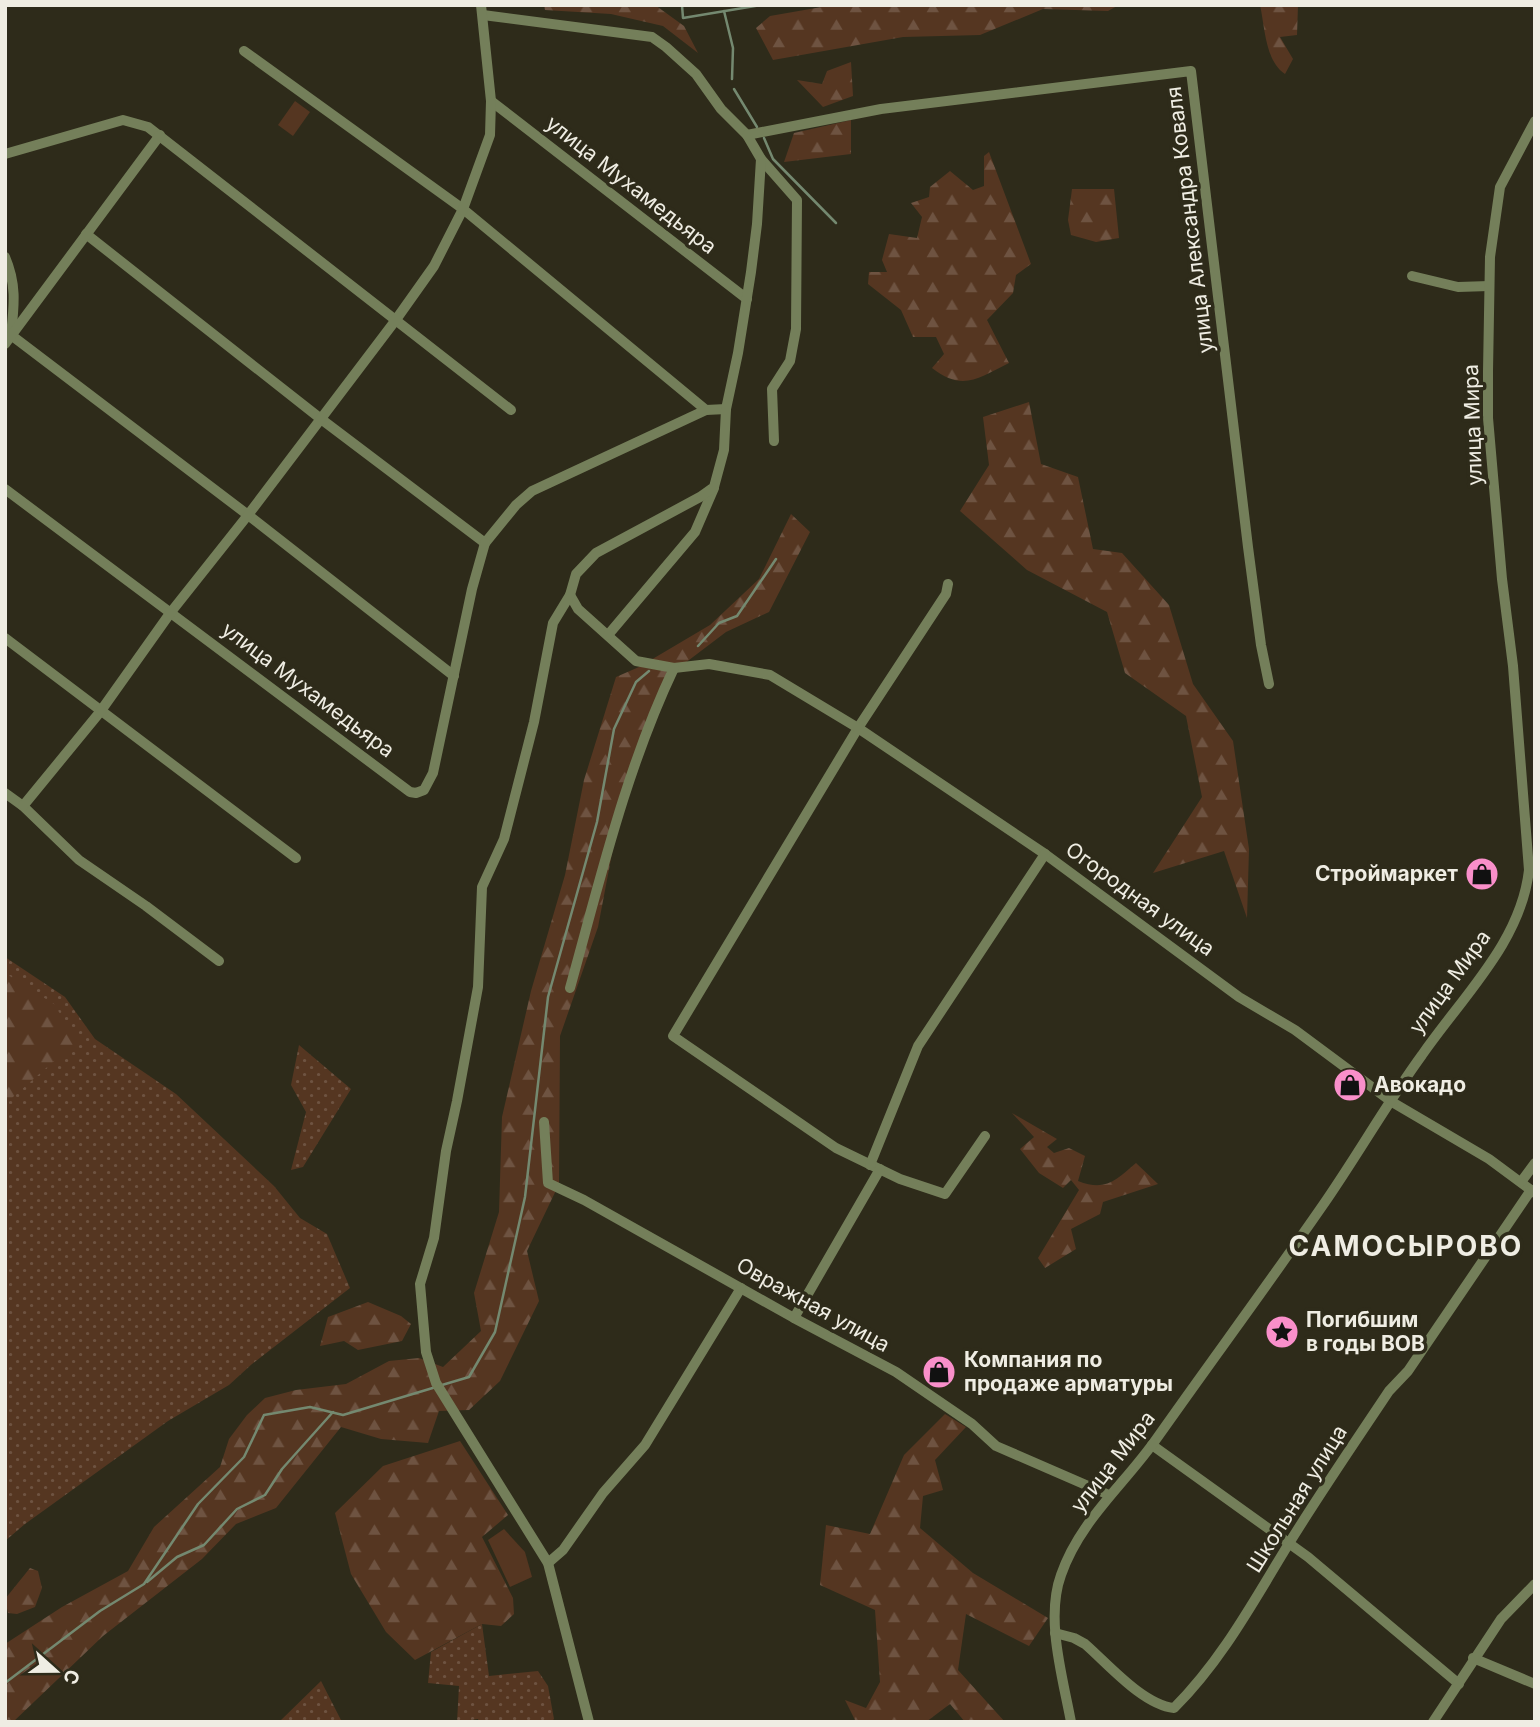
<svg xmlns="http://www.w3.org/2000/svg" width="1540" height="1727" font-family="Inter,sans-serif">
<defs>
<pattern id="grass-dots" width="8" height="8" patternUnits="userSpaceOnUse" patternTransform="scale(1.75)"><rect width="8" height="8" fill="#553621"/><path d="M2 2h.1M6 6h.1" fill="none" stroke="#6e5341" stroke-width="1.8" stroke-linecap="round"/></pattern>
<pattern id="forest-firs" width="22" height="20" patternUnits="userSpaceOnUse" patternTransform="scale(1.75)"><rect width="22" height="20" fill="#553621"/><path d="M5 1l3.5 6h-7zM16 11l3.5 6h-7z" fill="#6e5341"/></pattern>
</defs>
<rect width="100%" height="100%" fill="#2e2b1a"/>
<!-- grass -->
<g fill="url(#grass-dots)">
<polygon points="5,957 65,997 95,1039 176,1094 274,1186 300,1218 327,1234 350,1288 252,1364 229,1385 168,1421 25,1524 5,1541"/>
<polygon points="299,1045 351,1089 303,1167 291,1170 306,1112 291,1085"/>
<polygon points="482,1624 489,1676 538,1671 548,1686 554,1719 551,1722 479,1722 478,1719 457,1722 459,1686 428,1683 431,1652"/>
<polygon points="321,1681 342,1722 278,1722 279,1722"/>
</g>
<!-- forest -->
<g fill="url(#forest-firs)">
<polygon points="544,5 655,5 684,26 698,53 663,26 611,14 545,10"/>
<polygon points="833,5 1119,5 1108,11 1043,9 980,35 903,37 773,60 756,28 770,16"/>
<path d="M1260,5h38l-1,30 -17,2 13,22 -8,15c-20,-13 -20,-47 -25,-69z"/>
<polygon points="851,62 853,96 823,107 797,80 822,84 827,71"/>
<polygon points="851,120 851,154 784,162 794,133"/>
<path d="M989,152l42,112 -15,11 -3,18 -26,27 22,43c-31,15 -46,29 -77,5l12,-14 -8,-17h-23l-12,-27 -33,-26 1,-12h18l-5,-12 7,-26 28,4 5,-21 -11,-14 18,-6 1,-10 20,-16 23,19 11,-4v-30z"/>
<polygon points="1072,189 1114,189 1119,238 1096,242 1071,235 1068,220"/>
<polygon points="1029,402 1041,464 1078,477 1093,549 1122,553 1169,605 1193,684 1233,741 1249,849 1247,918 1224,851 1153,873 1202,797 1186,716 1125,673 1107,612 1027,570 960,511 989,465 983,417"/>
<polygon points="791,514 810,532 769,612 726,632 664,679 618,822 598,927 560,1036 559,1184 527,1251 539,1301 500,1381 469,1410 439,1411 428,1443 381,1439 341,1427 276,1508 236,1524 202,1559 103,1636 13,1722 5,1722 5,1644 62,1607 128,1571 154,1527 220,1467 229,1439 247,1415 265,1398 296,1390 346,1384 389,1361 419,1358 443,1367 481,1331 474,1293 499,1212 502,1117 531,991 565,875 584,780 616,677 639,667 710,625 759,579"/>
<polygon points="5,973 54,1004 77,1041 5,1104"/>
<path d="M1012,1113l45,26 -10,8 7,6 15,-5 16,8 -7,25c28,11 38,-1 58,-18l22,21 -55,18 -3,12 -29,15 5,20 -31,19 -7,-10 41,-68 -8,-10 -8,8 -24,-15 -19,-24 14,-12z"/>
<polygon points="368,1302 401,1316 411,1324 402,1341 358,1350 344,1341 320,1346 328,1317"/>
<polygon points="945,1414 966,1427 935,1460 943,1490 923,1496 920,1528 973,1573 1048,1618 1029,1646 966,1614 958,1670 1005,1722 965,1722 950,1704 926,1722 856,1722 845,1700 866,1708 880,1682 875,1610 820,1585 826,1525 870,1534 904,1455"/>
<polygon points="460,1441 508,1515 482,1537 513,1598 514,1614 501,1626 482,1624 415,1660 386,1632 351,1574 335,1513 383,1466"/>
<polygon points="30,1568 38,1571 42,1588 35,1607 17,1614 8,1613 5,1599"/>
</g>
<!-- pitch -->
<g fill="#553621">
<polygon points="295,101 310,112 293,136 278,125"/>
<polygon points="504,1529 525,1552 532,1577 510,1587 488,1540"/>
</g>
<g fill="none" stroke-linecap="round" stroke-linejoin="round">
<!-- stream -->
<g stroke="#748970" stroke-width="2.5">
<polyline points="682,5 683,18 761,5"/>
<polyline points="935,5 935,6"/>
<polyline points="724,11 733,48 732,79"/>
<polyline points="734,89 757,127"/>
<polyline points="764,138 773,159 836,223"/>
<polyline points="698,646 719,623 737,616 776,559"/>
<polyline points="442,1385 469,1377 495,1332 525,1197 548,997 597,822 614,729 636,682 649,671"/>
<polyline points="147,1582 177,1557 204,1545 237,1509 265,1495 282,1469 333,1412"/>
<polyline points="5,1683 100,1611 144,1584 198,1504 244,1457 264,1415 310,1407 343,1415 436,1387"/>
</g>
<!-- street -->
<g stroke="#747f5a" stroke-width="10">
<polyline points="483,15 652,37 666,47 696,74 721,109 747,135 761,159 797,200 796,329 790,361 772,389 774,441"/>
<polyline points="244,51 463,209 706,410"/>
<polyline points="491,101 747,299"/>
<polyline points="747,135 881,109 1191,71 1248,547 1261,645 1269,684"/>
<polyline points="5,154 123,120 148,127 511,410"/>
<polyline points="86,234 321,419 485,543 516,505 532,491 706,410 726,409"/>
<path d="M5,257c12,28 9,49 6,78l237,180 206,161"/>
<polyline points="1412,276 1458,287 1489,286"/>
<polyline points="5,344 160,135"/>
<polyline points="5,489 410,792 416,793 424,790 433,773 472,589 485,543"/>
<polyline points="948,584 946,594 858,728 673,1036 836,1148 900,1179 945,1194 985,1136"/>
<polyline points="570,595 578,609 636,661 674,668 709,664 770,675 858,728 1045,854 1239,997 1295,1030 1392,1102 1489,1159 1535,1193"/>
<polyline points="608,635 695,532 714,488"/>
<polyline points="5,638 296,858"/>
<polyline points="5,793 23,806 79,860 146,906 219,961"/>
<polyline points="23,806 100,712 171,612 248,515 395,321 434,266 463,209 490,135 491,101 481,5"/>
<path d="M570,988c30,-108 56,-219 104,-320"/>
<polyline points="544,1122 548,1183 584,1200 794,1318 896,1372 972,1424 996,1446 1109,1495"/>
<polyline points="870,1165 918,1046 1045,854"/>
<polyline points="1521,1182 1535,1163"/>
<polyline points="794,1318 880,1169"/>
<polyline points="1152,1445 1308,1557 1459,1684"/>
<polyline points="548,1563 563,1550 603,1493 645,1445 741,1288"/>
<path d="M1055,1633l19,5 11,6c23,20 58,61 89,64 48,-48 79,-106 114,-163 32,-52 67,-103 101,-154l19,-20 123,-181"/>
<polyline points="1473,1658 1535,1684"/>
<polyline points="589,1722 548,1563 436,1383 426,1352 420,1284 434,1238 446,1151 457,1101 478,987 482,887 504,839 534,722 553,623 570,595 576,574 596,553 700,497 714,487 724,450 726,409 738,353 751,272 757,224 761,159"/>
<path d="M1071,1722c-8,-44 -26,-103 -10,-147 19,-55 64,-91 96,-137 55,-78 112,-155 166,-233 34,-49 64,-102 99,-150 40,-58 99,-113 107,-185l-16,-204 -11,-87 -14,-161v-47l2,-114 10,-70 35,-66"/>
<polyline points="1433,1722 1501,1619 1535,1584"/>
</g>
</g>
<!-- icons -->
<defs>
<symbol id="shop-disc" viewBox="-11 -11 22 22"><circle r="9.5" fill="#f98fca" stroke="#2e2b1a"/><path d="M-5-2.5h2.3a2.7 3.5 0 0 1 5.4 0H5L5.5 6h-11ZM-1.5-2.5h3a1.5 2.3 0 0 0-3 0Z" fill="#111"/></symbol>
<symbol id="sight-disc" viewBox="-11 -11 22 22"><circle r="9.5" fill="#f98fca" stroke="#2e2b1a"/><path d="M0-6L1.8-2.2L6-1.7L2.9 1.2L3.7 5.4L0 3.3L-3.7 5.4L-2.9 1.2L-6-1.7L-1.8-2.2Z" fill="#111"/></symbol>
</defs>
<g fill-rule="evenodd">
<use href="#shop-disc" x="1463" y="855" width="38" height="38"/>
<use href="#shop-disc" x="1331" y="1066" width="38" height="38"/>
<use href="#sight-disc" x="1263" y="1313" width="38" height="38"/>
<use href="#shop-disc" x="920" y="1353" width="38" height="38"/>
</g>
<g text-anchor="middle" stroke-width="7" stroke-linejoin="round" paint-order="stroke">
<!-- street labels -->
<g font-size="21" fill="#efede3" stroke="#2e2b1a">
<text transform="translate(631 185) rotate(38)" y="7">улица Мухамедьяра</text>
<text transform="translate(1190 220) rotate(-97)" y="7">улица Александра Коваля</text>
<text transform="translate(1473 425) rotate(-92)" y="7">улица Мира</text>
<text transform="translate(308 690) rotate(37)" y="7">улица Мухамедьяра</text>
<text transform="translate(1140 899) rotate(36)" y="7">Огородная улица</text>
<text transform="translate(1450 982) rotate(-54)" y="7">улица Мира</text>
<text transform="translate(813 1305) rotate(29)" y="7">Овражная улица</text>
<text transform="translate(1113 1462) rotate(-52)" y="7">улица Мира</text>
<text transform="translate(1297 1499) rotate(-58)" y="7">Школьная улица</text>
</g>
<!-- poi labels -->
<g font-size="21" font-weight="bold" fill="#efede3" stroke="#2e2b1a" text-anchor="start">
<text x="1458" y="881" text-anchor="end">Строймаркет</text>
<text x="1374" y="1092">Авокадо</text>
<text x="1306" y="1327">Погибшим<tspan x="1306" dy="24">в годы ВОВ</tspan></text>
<text x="964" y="1367">Компания по<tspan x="964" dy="24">продаже арматуры</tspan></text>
</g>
<!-- district labels -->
<g font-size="28" font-weight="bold" letter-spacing="2" fill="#efede3" stroke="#2e2b1a">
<text x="1406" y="1256">САМОСЫРОВО</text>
</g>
</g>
<!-- border -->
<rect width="1540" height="1727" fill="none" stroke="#efede3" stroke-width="14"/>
<!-- north arrow -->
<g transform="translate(56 1671) rotate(111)" stroke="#2e2b1a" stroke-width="5" paint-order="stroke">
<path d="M0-5L12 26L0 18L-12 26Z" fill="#efede3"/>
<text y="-10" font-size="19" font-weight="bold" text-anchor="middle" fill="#efede3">С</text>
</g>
</svg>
